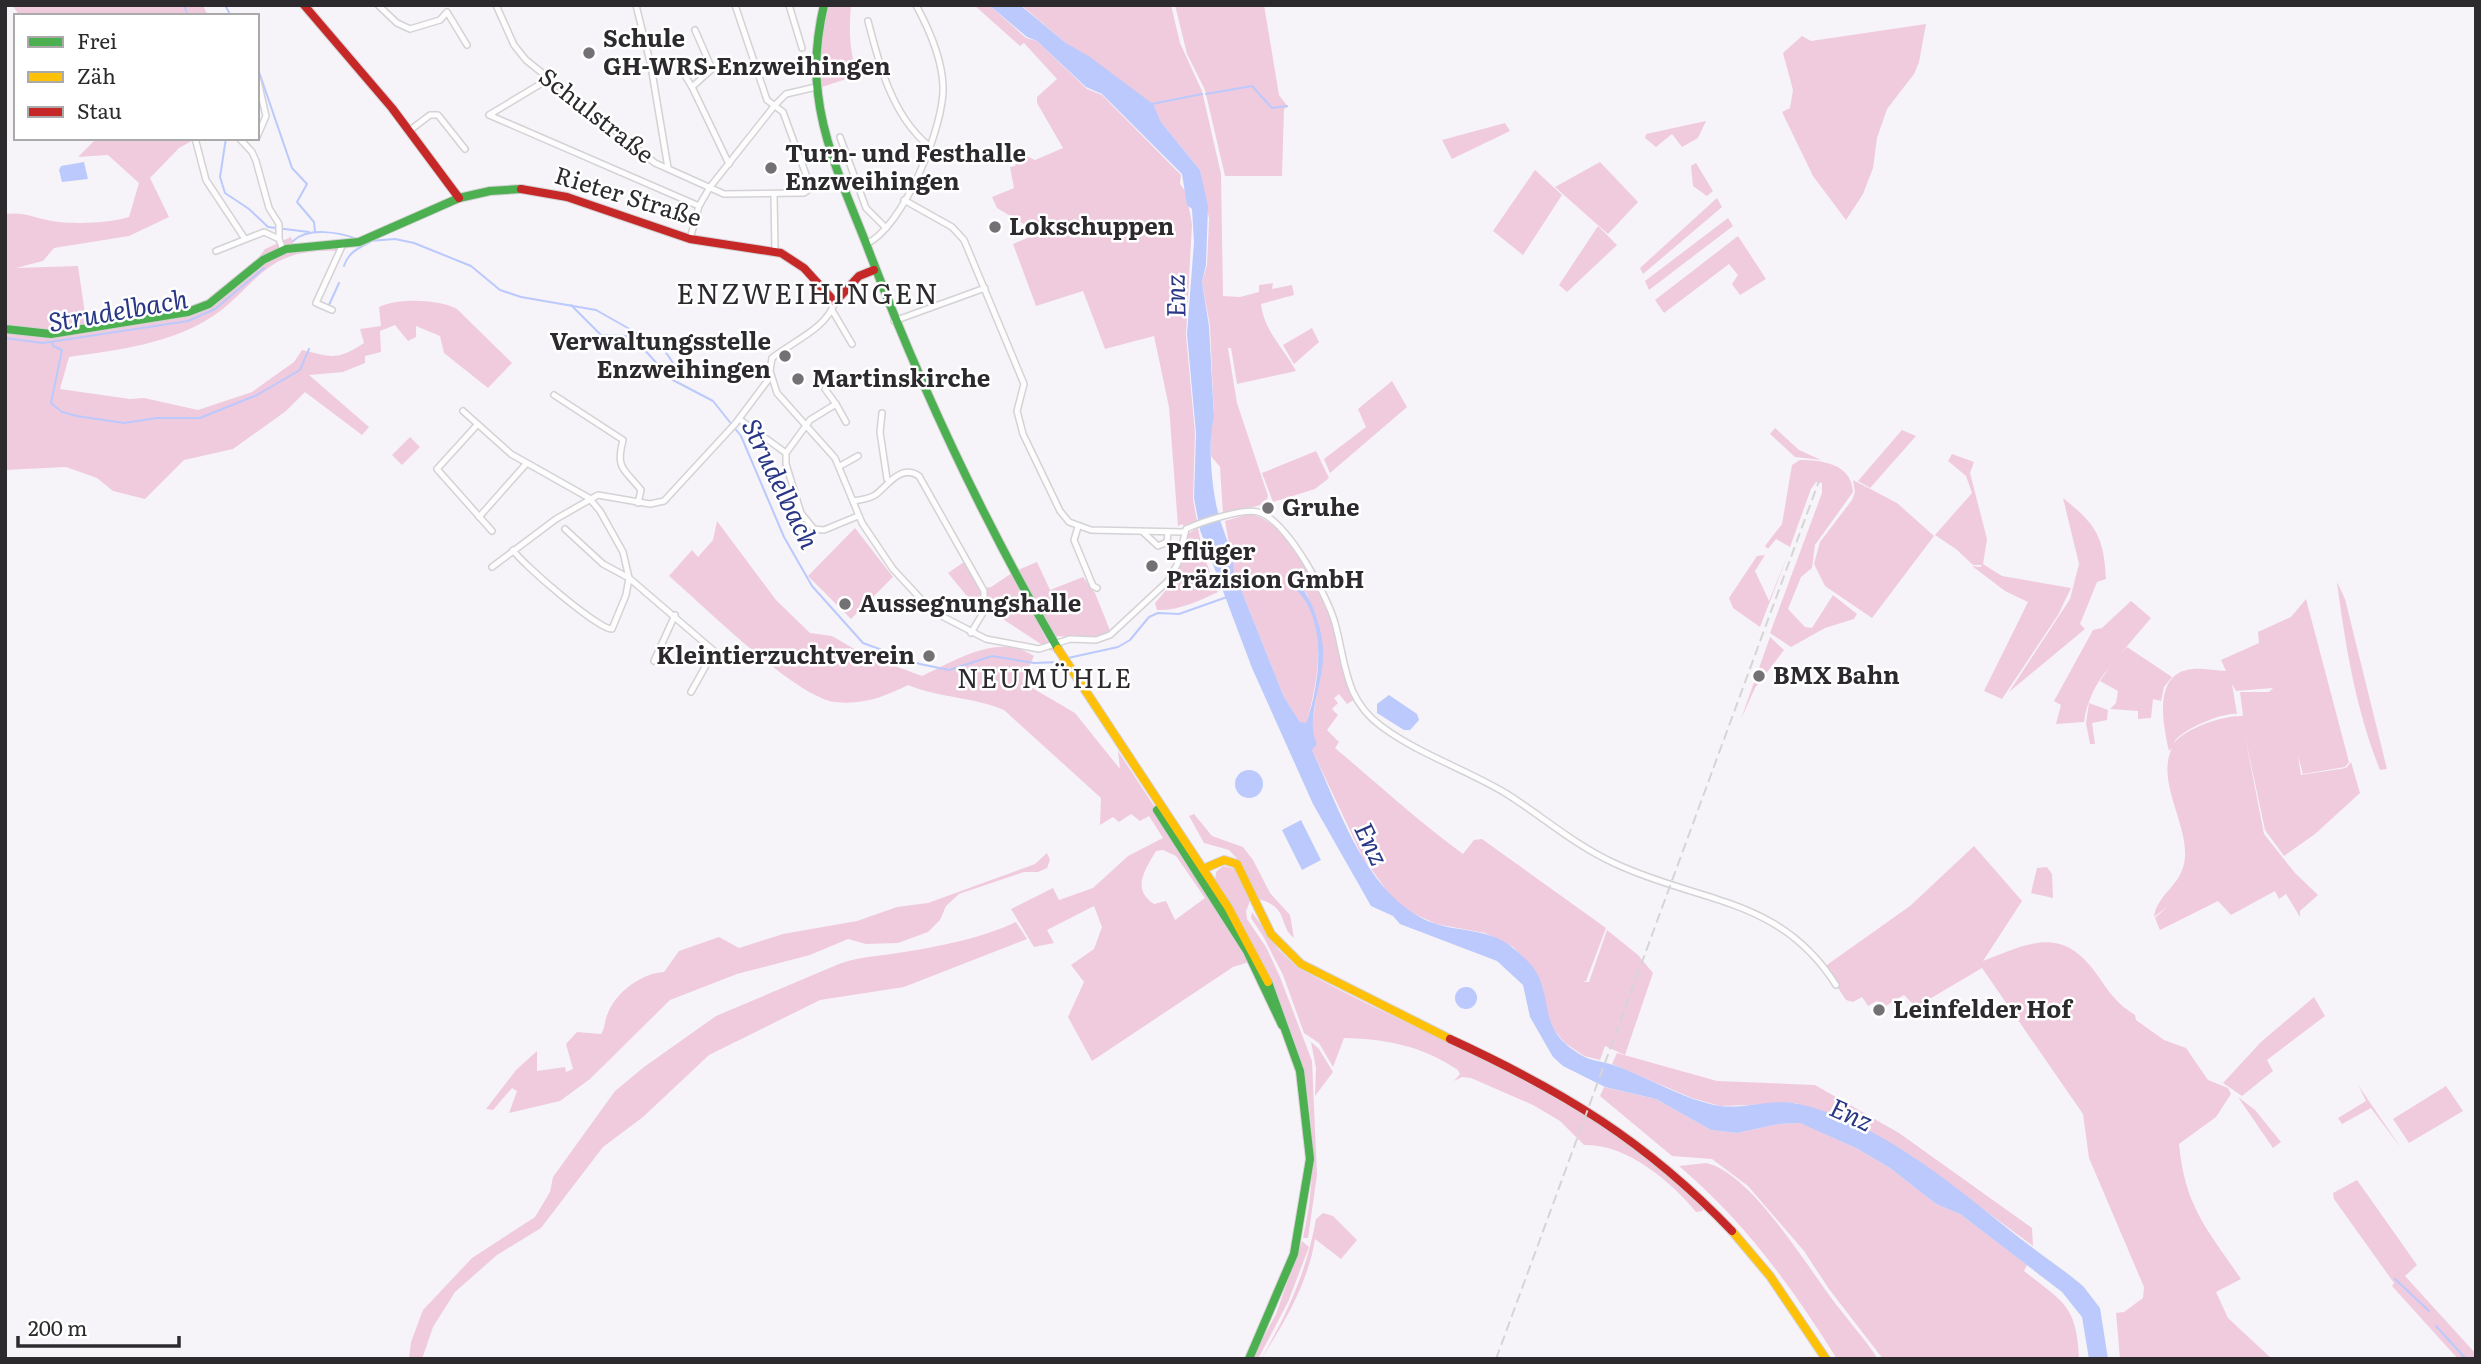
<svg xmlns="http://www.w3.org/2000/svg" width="2481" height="1364" font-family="Literata,serif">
<rect width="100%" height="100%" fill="#f6f4f8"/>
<!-- green -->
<g fill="#f0cbde" fill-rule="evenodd">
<polygon points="12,5 203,5 208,16 20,16"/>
<path d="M829,5h22c-2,25 -2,47 7,70l-39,13 -1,-32z"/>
<polygon points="974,5 989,5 1026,38 1037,41 1087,89 1102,95 1181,175 1180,184 1186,192 1192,224 1186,335 1195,433 1193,499 1197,521 1185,527 1182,524 1178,526 1169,407 1154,336 1105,349 1083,291 1036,306 1013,244 1039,233 997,208 992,197 1014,188 1010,167 1015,166 1020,153 1035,160 1063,148 1037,103 1037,97 1057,79 1024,43 1020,46"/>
<path d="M1021,5h150l9,38 22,48 19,83 2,122 17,1 19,-5v-7l14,-2 -1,6 20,-4 2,10 -33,9c3,27 22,43 35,67l-59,13 -6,-36h-3l9,55 31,93 -3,8 -42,10 -3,-47 -9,-11v-25l3,-13 -4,-92 -8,-44 5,-17 2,-46 -9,-49 -39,-48 -9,-18 -86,-61z"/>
<polygon points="1175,5 1264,5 1279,95 1288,107 1284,109 1282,176 1225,176 1205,90 1187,54"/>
<polygon points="1926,24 1919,62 1914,74 1887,109 1877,138 1873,168 1863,194 1846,220 1813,176 1782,112 1790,108 1793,90 1783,53 1802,36 1811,41"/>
<polygon points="1706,121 1698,138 1682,147 1672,134 1656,147 1645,138 1646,134"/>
<polygon points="1505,123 1510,131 1452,159 1442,140"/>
<path d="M97,138h100l-18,10 -29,30 19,39 -40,19 -75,12 -11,13 -27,7 62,-2 9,61 -36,5 -46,-5v-113c20,-3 35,6 54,8 21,2 50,1 70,-5l10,-34 -31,-28 -30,2z"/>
<polygon points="1600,162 1638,202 1608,234 1555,187"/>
<polygon points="1696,163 1713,191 1707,196 1693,186 1691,166"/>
<polygon points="1535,170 1562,195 1523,255 1493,231"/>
<polygon points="1717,198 1722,207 1643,274 1640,268"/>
<polygon points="1728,218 1733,226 1649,290 1645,281"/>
<polygon points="1598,226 1617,245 1567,292 1559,285"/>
<polygon points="1738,236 1766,279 1740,295 1732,284 1738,275 1729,264 1664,313 1655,300"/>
<path d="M291,237l5,14 44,-4 -1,4c-84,-4 -80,42 -141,74 -38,20 -87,26 -129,32l-9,32 70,10 14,-1 54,12 54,-18 42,-30 8,-12c30,7 35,11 62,-7l-4,-14 21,-3 -2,-19c19,-9 59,-8 78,2l55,54 -24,25 -44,-35 -4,-17 -24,-10v11l-8,4 -13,-16 -15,6 1,21 -16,4v7l-22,9 -34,3 60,52 -7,8 -57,-43 -19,19 -53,38 -49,11 -39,39 -32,-8 -16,-13 -31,-11 -61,3v-139l31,5 160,-24 52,-40 17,-23z"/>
<polygon points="1312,328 1319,342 1294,364 1283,345"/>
<polygon points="1392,381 1407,407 1330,473 1324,459 1366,427 1358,409"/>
<polygon points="1775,428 1799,450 1821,460 1795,457 1770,434"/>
<polygon points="1902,430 1916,436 1870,488 1858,481"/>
<polygon points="410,437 420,447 402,465 392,455"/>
<polygon points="1316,451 1329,478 1315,489 1273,502 1262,473"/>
<polygon points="1952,454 1974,462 1970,473 1987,539 1983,564 2002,576 2071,588 2058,615 2002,699 1984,691 2028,602 2005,591 1972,566 1980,567 1982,565 1973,565 1956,549 1935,535 1972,493 1966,476 1948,461"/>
<path d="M1800,460c22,0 52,4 53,32l-38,53 -3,23 -11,9 -13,32 17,18 7,1 21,-33 24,19 -3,5 -29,9 -34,19 -21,-14 52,-140v-10l-6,-1 -5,7 -21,58 -14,-8 -8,10 -3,-3 17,-22 10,-59z"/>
<polygon points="1853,480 1897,503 1934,536 1872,618 1825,586 1814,564 1820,542 1852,500 1855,492"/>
<path d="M2063,498c33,26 41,39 43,81l-9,3 -17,42 5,5 -76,63 61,-93 9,-35z"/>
<path d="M1249,514c32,4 68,62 80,91 12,29 17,64 26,94l-8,5 -8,-10 -5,4 4,5 -6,6 6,6 -11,15 12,12 -4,6c43,36 84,74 128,106l11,-14 8,-1 124,89 -20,53 -3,1h6l18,-52 31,25 15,18 -28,82 -20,-9 -5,14 -16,-4 -19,-13 -11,-13 -8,-16 -3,-26 -13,-24 -17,-17 -28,-14 -49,-9 -30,-14 -16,-15 -27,-37 -51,-108v-26l11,-67 -6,-38 -10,-25 -16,-15 -5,3c5,4 13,9 17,14 25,35 14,90 3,128l-6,-2 -16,-25 -50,-125 -9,-51z"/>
<path d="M717,521l59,79 34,33 22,3 31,18 59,22c33,-15 77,-44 112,-20l-12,26 53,31 45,56 -2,-18 116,177 15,34 -16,5 -141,94 -24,-44 16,-35 -13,-17 23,-16 8,-22 -8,-21 -47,24 7,13 -20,4 -23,-38 42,-21 6,12 34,-12 35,-32 35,-18 -14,-22 -9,5 -9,-7 -12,8 -6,-5 -13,8 1,-27 -97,-88c-30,-13 -65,-12 -96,-25 -24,12 -45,20 -73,17 -40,-5 -132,-97 -166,-126l23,-26 6,7 15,-17zM1163,850l13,6 29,42 -30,22 -9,-19 -12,3c-23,-15 -9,-34 2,-53z"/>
<polygon points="855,528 893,577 851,619 808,576"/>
<path d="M1198,528l5,26 15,38c-19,9 -40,19 -61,18l-2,-7c19,-20 28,-39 29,-67z"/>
<polygon points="1789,552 1760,627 1733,608 1729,598 1757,556 1765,555 1755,571 1769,601"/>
<polygon points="967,560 984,588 991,587 1012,573 1053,652 966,595 948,573"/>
<polygon points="1037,562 1050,590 1083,577 1095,593 1111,633 1095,638 1054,636 1018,570"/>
<path d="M2337,582l8,17 42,170 -7,1c-24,-59 -35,-126 -43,-188z"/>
<path d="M2306,599l43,163 -4,5 -42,7 -5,-18 3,19 45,-7 5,-6 9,31 -45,41 -31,22 -19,-26 -20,-94 19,98 31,39 23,22 -18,16v6l-14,-23 -7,5 -4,-8 -44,24 -13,-14 -58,29 -5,-12 13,-12 -14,11c3,-24 30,-32 31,-61 2,-34 -29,-75 -13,-108l-3,3c-6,-26 -17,-79 24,-82 11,-1 22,2 33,2l-5,-11 38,-17 -1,-11 33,-15zM2232,684l4,7 37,-3 -4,4h-29l3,24c-19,-1 -57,12 -69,27 5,-13 50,-31 63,-29z"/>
<path d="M2131,601l20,17 -29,34 5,-5 45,30 -8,10 -3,14 -8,-2 -2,19 -13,1v-8l-28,-2 6,-6 2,-12 -18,-10 9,-13c-14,16 -22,33 -25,54l-28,2 5,-19 -7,-4 39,-71 9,-2z"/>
<polygon points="1770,637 1784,650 1755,688 1741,719"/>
<polygon points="2089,703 2108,710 2107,720 2092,723 2095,744 2090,744 2086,723"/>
<path d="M1194,814l18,22 31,11 10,13 17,33 20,22 4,23c-16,-12 -4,-31 -36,-39l-15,-34 -14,-15 -25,-7 -15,-27z"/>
<path d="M1974,846l48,55 -39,60c48,-19 80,-36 115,15 11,16 20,29 37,39l1,5 28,20 22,8 22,32 20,8 3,6 -15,23 -37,27c6,63 28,85 62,135l-25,13 12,26 44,41h-152l-4,-46 8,-1 19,-14 1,-11 -55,-129 -6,-44 -101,-146 -66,39 -12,-12 -20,12 -7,-6 -9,5 -6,-9 -9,5 -7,-2 -22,-33 86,-61z"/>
<path d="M1047,853l3,7 -3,8 -9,4h-14l-65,22 -13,12 -6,14 -12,12 -30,11 -32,1 -18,-5 -38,16 -73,19 -67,26 -80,79 -30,22 -51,12 8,-22 -5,-3 -19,22 -7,-1 30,-39 21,-19v20l28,-4 1,5 7,-3 -7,-25 11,-12 24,2c5,-8 3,-13 7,-21 8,-21 34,-40 56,-41l15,-21 40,-14 20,11 44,-14 74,-13 40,-14 31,-4 107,-39z"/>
<path d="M1223,866l13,3 15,30 -5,12 1,8 19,28 14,30 32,84 5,114 -9,63h-5c31,-140 -18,-241 -88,-357l1,-9z"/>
<polygon points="2047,867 2052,874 2053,898 2031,893 2037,868"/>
<path d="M1252,912l26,37 20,19c128,70 266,116 376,213 10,8 26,19 29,30l-7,1c-25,-31 -71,-69 -112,-67l-24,-24 -27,-16 -62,-27 -9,-1 -8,4 6,-7 -2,-4c-36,-24 -71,-31 -114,-32l-11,29 -14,-24 -15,-10 -21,-58 -20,-39 -12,-18z"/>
<path d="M1016,922l11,17 -123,48 -84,13 -111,55 -66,62 -40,30 -62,81 -44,27 -42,37 -22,35 -11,32h-13l2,-17 12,-32 49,-52 63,-41 15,-25 3,-15 62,-86 29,-24 72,-51 123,-52c22,-8 43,-8 65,-12 38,-6 78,-14 112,-30z"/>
<polygon points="2314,997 2325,1016 2267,1060 2273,1071 2242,1096 2223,1083 2261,1042"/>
<polygon points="1311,1042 1319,1049 1333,1072 1315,1096 1316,1068"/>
<polygon points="1617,1053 1717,1081 1815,1085 1899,1133 2032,1228 2033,1246 1910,1155 1852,1124 1796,1103 1720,1106 1692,1098 1612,1064"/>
<polygon points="2358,1085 2401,1148 2371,1108 2342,1124 2338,1118 2366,1101"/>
<polygon points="2446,1086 2463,1111 2409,1143 2393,1119"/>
<path d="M1604,1087l52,12 55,31 26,3 41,-9 23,-1 55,25 34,20 46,36 24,10 67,51 -3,6c39,31 53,34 55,88h-196l-54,-70 -25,-38 -56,-65 -36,-27 -40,-3 -72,-60z"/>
<polygon points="2238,1097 2255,1110 2281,1142 2273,1148"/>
<path d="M1706,1163c44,9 99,100 126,136 15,20 32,39 46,60h-41c-45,-72 -93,-138 -158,-193z"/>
<polygon points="2357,1180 2417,1265 2405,1276 2476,1354 2476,1359 2458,1359 2392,1286 2394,1283 2334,1199 2333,1193"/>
<path d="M1323,1213l10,3 24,24 -16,19 -26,-20c-7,44 -30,83 -54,120 27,-46 46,-89 55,-140z"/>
<polygon points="1302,1241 1309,1247 1288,1302 1258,1359 1252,1359 1276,1314"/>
</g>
<!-- water -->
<g fill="#bbc9fc">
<path d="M989,5h31l46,38 24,14 63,47 8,18 39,48 8,36 -2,59 -4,17 7,44 5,92c-7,25 -2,76 6,102 6,18 13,33 14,52l50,125 16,25 6,1c13,-35 21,-94 -4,-127 -4,-5 -11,-10 -16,-14l1,-3c12,2 20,15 25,26 7,17 12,36 11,54 -1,27 -18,63 -6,85l-5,6c28,60 55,148 121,173 25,9 57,5 80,25 6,5 18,15 22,22 20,33 1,58 46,85 11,7 24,6 35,11 34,12 68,34 104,40 26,3 55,-8 79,-2 78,18 147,75 208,124 24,20 51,37 76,58l17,22 8,51h-19l-7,-42 -20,-25 -102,-78 -24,-10 -46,-36 -34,-20 -56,-25 -22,1 -41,9 -26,-3 -55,-31 -51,-12 -42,-21 -10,-9 -23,-40 -7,-32 -26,-24 -97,-37 -7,-8 -22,-10 -58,-102 -61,-136 -52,-138 -6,-32 2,-65 -9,-99 7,-92 -2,-33 -5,-4 -5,-31 -80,-80 -16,-7 -49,-46 -10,-4z"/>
<polygon points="84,162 88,179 62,182 59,170 61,166"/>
<polygon points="1389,695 1417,714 1419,720 1410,730 1404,730 1377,713 1377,704"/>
<circle cx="1249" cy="784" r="14"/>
<polygon points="1301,820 1321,860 1302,870 1282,830"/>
<circle cx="1466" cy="998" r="11"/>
</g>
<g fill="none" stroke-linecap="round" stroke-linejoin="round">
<!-- stream -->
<g stroke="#bbc9fc" stroke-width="2">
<polyline points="184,5 188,16"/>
<polyline points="225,5 231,16"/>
<polyline points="257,66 292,168 307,184 297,202 314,222 315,232"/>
<polyline points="1206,94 1252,86 1272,108 1287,106"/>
<polyline points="1152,104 1202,94"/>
<polyline points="226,138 220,177 225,193 249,209 268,227 309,232"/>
<path d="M293,241c15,-14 46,-9 64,-2"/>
<polyline points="369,241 395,239 414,243 471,266 500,290 521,297 596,310 663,348 675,366 671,378"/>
<path d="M344,266c4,-13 14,-18 26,-24"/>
<polyline points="329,305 339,283"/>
<polyline points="571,305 601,335 626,336 641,346 671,379 713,401 741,436 784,537 812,586 863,643 920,664 949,670 992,656 1034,663 1060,662"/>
<polyline points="5,338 43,343 188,321 215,309 264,268"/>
<polyline points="52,342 53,346 62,350 51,403 62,412 77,416 124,423 157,418 200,418 257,395 300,370 309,349"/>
<polyline points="1068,658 1118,647 1130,640 1149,617 1158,613 1179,614 1227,597"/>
<polyline points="2395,1279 2429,1311"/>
<polyline points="2436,1326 2466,1359"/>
</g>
<defs>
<g id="street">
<polyline points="378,5 397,23 410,29 440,20 447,12 467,45"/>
<polyline points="496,5 514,45 526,60 655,163 724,194 804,193 808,190 808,180 783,112 767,100 735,5"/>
<polyline points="636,5 651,66 668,168"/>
<polyline points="789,5 802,48"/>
<path d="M868,21c11,43 24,95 61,125"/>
<polyline points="695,30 712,69 692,87 729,164"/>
<polyline points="684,74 692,87"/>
<polyline points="547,80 489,115 699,206"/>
<polyline points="409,131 430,115 438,115 465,149"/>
<polyline points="257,137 266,116 258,81"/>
<polyline points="840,137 866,208 886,228"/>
<polyline points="195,138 206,180 245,239"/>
<polyline points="239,138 252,152 256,161 269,208 279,224 279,239"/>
<polyline points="774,194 775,251"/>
<polyline points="904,200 952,227 964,240 1024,384 1017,411 1023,434 1060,511 1069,522 1091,530 1183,532"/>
<polyline points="690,239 699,206 710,187 775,105 786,94 816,87"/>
<path d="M866,244c37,-16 79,-119 77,-158 -1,-28 -14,-57 -27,-81"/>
<polyline points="216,251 264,232 279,239 283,250"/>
<path d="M835,302c-9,27 -42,39 -63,56l-2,13 7,22 58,65 27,65 31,46 39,42 54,28 53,10 31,-10 26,1 14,-5 58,-54 10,-18 8,-34c15,-7 57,-21 72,-17 29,8 69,83 77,111 11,40 9,76 46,103 39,29 85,43 126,68 36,23 68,51 107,69 84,40 166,33 222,122"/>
<polyline points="332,310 316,303 343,244"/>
<polyline points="832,310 852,344"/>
<polyline points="894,321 985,288"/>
<polyline points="825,389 836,404"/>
<path d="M554,395l69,45c-8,30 2,29 18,50l-3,13"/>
<path d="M463,411l48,43 78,44 11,13 23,41 6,26 -3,17 -14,34c-13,1 -90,-65 -99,-79"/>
<polyline points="882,413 880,432 887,479"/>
<polyline points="739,419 786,453"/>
<polyline points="846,422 836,404 810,420 786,453 786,464 801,513 814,529 824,530 858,516"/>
<polyline points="477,425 437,469 492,531"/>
<polyline points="840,466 858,456"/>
<path d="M853,501c7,-1 16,-2 22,-6 11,-7 25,-32 44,-19l65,115v20l-13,22"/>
<polyline points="479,517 526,464"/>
<polyline points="1078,527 1074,540 1093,586 1097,588"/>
<polyline points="565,529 603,564 629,578 714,651 691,692"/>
<polyline points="1143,532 1158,546 1167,542 1168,532"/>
<polyline points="492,567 556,519 598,495 650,504 664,501 735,424 771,376"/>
<polyline points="654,661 675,615"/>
</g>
<g id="fast">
<path d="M824,5c-7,30 -10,58 -6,89 6,53 30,103 49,152 53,140 116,274 191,403"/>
<polyline points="5,329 51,334 188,312 209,304 263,260 286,249 359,242 459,198 490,191 521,189"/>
<polyline points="1157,810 1247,951 1282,1025"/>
<polyline points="1249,1359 1294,1254 1310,1159 1300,1071 1268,982"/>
</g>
<g id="slow">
<polyline points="1058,649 1228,907 1268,982"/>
<polyline points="1203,869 1224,860 1237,864 1271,934 1301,964 1450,1039"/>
<polyline points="1732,1231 1770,1276 1826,1359"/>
</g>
<g id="jam">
<polyline points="304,5 392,108 459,198"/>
<polyline points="521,189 567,197 690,239 781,253 804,268 835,302 859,276 874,270"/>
<path d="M1450,1039c113,52 196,102 282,192"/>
</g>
</defs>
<!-- street casing -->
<use href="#street" stroke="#d4d2d5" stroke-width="8"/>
<!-- fast casing -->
<use href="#fast" stroke="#d4d2d5" stroke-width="10"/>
<!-- slow casing -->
<use href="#slow" stroke="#d4d2d5" stroke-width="10"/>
<!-- jam casing -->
<use href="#jam" stroke="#d4d2d5" stroke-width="10"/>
<!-- street -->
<use href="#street" stroke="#fefdfe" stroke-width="5"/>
<!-- fast -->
<use href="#fast" stroke="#4caf50" stroke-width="8"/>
<!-- slow -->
<use href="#slow" stroke="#ffc107" stroke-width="8"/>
<!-- jam -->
<use href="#jam" stroke="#c62828" stroke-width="8"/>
<!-- rail -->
<polyline stroke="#d5d5d5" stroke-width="2" stroke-dasharray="10 5" stroke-linecap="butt" points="1496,1359 1819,481"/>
</g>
<!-- markers -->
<g fill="#737174" stroke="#fff" stroke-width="2.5">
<circle cx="589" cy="53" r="7"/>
<circle cx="771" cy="168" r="7"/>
<circle cx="995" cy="227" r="7"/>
<circle cx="785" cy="356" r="7"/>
<circle cx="798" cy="379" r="7"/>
<circle cx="1268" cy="508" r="7"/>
<circle cx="1152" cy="566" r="7"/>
<circle cx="845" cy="604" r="7"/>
<circle cx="929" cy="656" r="7"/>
<circle cx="1759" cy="676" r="7"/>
<circle cx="1879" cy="1010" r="7"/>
</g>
<g text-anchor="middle" stroke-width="5" stroke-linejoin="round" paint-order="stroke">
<!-- poi labels -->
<g font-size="24" font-weight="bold" fill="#2c2a2d" stroke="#fff" text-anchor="start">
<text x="603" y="47">Schule<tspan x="603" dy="28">GH-WRS-Enzweihingen</tspan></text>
<text x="785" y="162">Turn- und Festhalle<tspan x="785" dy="28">Enzweihingen</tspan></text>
<text x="1009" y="235">Lokschuppen</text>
<text x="771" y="350" text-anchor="end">Verwaltungsstelle<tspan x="771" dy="28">Enzweihingen</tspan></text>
<text x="812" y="387">Martinskirche</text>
<text x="1282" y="516">Gruhe</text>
<text x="1166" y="560">Pflüger<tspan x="1166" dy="28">Präzision GmbH</tspan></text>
<text x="859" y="612">Aussegnungshalle</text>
<text x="915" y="664" text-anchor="end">Kleintierzuchtverein</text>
<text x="1773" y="684">BMX Bahn</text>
<text x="1893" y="1018">Leinfelder Hof</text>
</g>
<!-- street labels -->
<g font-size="24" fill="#2c2a2d" stroke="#fff">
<text transform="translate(596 116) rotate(38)" y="8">Schulstraße</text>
<text transform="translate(628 197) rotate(17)" y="8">Rieter Straße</text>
</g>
<!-- water labels -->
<g font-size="26" font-style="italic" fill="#293785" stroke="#fff">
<text transform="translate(1176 296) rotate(-91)" y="9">Enz</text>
<text transform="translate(118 311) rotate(-10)" y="9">Strudelbach</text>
<text transform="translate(780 484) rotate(64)" y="9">Strudelbach</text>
<text transform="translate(1371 844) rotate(64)" y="9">Enz</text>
<text transform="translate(1851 1115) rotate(24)" y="9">Enz</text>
</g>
<!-- neighbourhood labels -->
<g font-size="26" letter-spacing="2" fill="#2c2a2d" stroke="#fff">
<text x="1045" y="688">NEUMÜHLE</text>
</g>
<!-- quarter labels -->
<g font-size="28" letter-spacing="2" fill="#2c2a2d" stroke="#fff">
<text x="808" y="304">ENZWEIHINGEN</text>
</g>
</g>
<!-- border -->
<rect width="2481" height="1364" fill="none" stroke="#2c2a2d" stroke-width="14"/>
<!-- legend -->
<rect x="14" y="14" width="245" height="126" fill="#ffffff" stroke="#abaaab" stroke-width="2"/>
<rect x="28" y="37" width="35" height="10" fill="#4caf50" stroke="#abaaab" stroke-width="2"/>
<text x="77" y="49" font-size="21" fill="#2c2a2d">Frei</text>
<rect x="28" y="72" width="35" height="10" fill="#ffc107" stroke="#abaaab" stroke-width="2"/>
<text x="77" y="84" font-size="21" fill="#2c2a2d">Zäh</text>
<rect x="28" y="107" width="35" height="10" fill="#c62828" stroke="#abaaab" stroke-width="2"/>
<text x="77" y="119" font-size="21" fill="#2c2a2d">Stau</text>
<!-- scale -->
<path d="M18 1336v10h161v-10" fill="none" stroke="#2c2a2d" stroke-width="3.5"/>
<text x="28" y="1336" font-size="21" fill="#2c2a2d" stroke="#ffffff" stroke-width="5" paint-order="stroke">200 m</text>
</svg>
